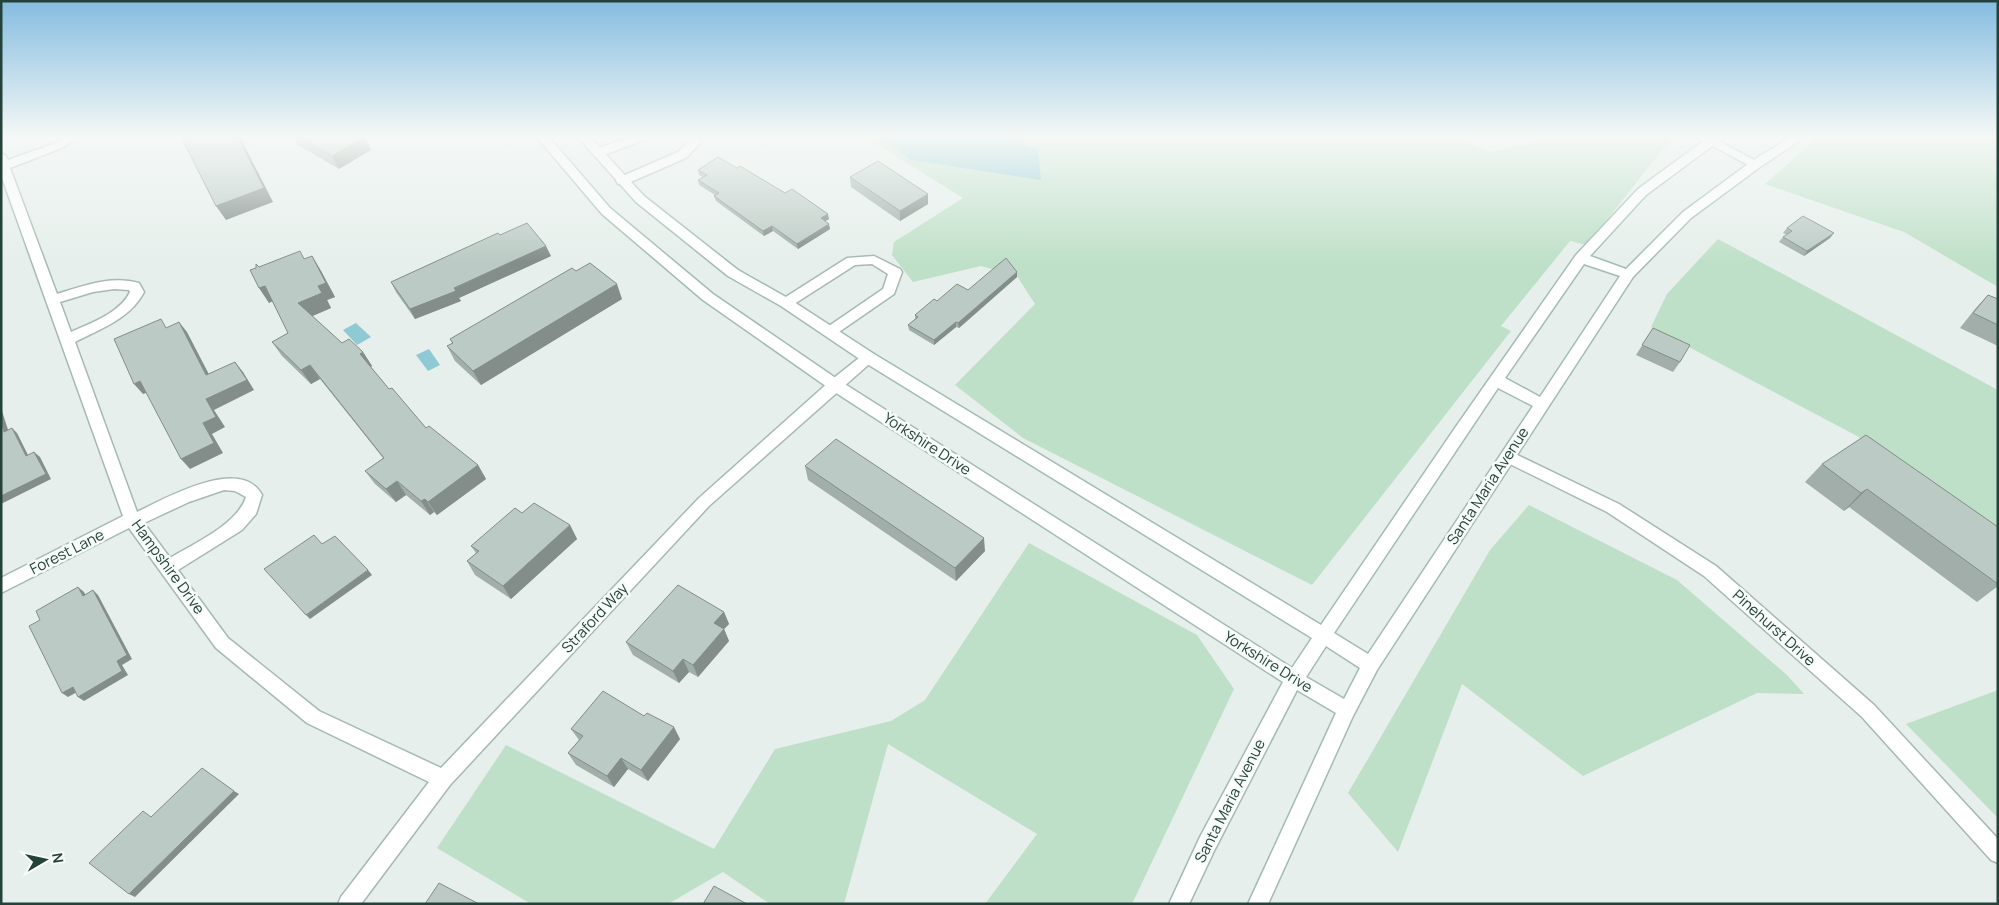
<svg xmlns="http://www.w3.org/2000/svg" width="1999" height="905" font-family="Manrope,sans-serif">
<rect width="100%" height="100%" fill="#e6efeb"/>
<!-- green -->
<g fill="#bfe0c8">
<polygon points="862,135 1452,135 1490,152 1535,143 1544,135 1674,135 1587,245 1570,241 1501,326 1511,331 1312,585 1023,438 955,385 1035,304 1017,276 981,266 913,282 892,255 894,242 963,198"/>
<polygon points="1826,135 1998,135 1998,287 1904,232 1765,184 1816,139"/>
<polygon points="1718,239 1998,390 1998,528 1857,436 1651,327 1667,294"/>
<polygon points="1529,505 1677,580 1787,675 1804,694 1757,693 1583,776 1462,684 1398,852 1348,793 1490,550"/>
<polygon points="1029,543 1197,635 1234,689 1132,904 985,904 1037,834 888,744 844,904 770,904 723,872 668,904 531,904 437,848 506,745 714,849 775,749 891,721 925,700"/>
<polygon points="1998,690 1998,818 1906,724"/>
</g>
<!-- water -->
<g fill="#8ec9d4">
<polygon points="876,135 1002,135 1038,150 1041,180 911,160"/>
<polygon points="356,323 371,337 357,345 343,330"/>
<polygon points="429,349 440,365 428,371 416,355"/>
</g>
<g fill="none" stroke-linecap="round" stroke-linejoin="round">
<defs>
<g id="street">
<polygon points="1,135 11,135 9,137 1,139"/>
<path d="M67,135h13l-16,12 -54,21 47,126c26,-8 54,-19 82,-11l5,9c-14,27 -44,37 -69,50l62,170c27,-13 104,-57 125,-17l-6,19 -14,16 -64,40 50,68 91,73 122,57 258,-270 131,-117 34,-27h10l2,4 -167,148 -259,279 -89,119h-23l3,-7 88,-115 -122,-59 -91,-75 -87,-120 -128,65v-15l122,-62 -122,-341v-21l4,1 3,5 48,-17zM114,289l15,1 1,2c-10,21 -39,31 -59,40l-11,-30 33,-10zM224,490l11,1 11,6c-8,27 -53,47 -76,61l-26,-35 45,-21z"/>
<polygon points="637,135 654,135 652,137 601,156 597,157 591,153 593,150"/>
<polygon points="682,135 694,135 701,142 686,158 626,184 618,184 616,181 618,178 678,152 688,142"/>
<polygon points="1692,135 1707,135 1762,164 1756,168 1752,167"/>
<polygon points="874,256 900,269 902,272 894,294 836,334 826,334 824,331 826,328 883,289 888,274 872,264 855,265 791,306 781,306 779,303 781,300 847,258"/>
<polygon points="1509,451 1619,504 1716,566 1874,705 1998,839 1998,863 1991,860 1862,717 1704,576 1607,512 1504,461 1501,457 1504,453"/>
</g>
<path id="secondary" d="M535,135h12l63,73 103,86 127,87 452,287 20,-30 -448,-276 -83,-56 -53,-30 -92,-74 -60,-67h12l56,61 94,74 53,30 83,54 447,271 134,-197 121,-173 62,-66 68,-50 7,-4h14l-81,60 -56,61 36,13 57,-57 69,-51 42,-26h14l-48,32 -69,51 -58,59 -256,393 -24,46 -85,188h-20l88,-191 -39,-23 -83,161 -25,53h-20l31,-67 83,-155 -453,-293 -127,-89 -101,-86zM1584,264l36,12 -80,121 -35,-19zM1498,388l35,18 -165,248 -34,-21zM1326,646l34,22 -16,31 -38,-22z"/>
</defs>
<!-- street casing -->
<use href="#street" stroke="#a8b8b2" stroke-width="3"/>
<!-- secondary casing -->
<use href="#secondary" stroke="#a4bbb3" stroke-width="3"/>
<!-- street -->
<use href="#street" fill="#fff" fill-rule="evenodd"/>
<!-- secondary -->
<use href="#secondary" fill="#fff" fill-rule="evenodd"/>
</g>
<!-- wall -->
<g fill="#a1aea9">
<polygon points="292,135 360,135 365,137 371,150 339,169 298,145"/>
<polygon points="765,135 779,135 770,139"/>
<polygon points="737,168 829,219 825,221 830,229 798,249 773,231 764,236 716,201 714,196 715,195 699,185 698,180 703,177 699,175 698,170"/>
<polygon points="850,177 928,194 928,204 900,221 851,187"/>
<polygon points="1787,228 1830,238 1804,256 1779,242 1783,237 1787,235 1783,233"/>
<polygon points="500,235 551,256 459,298 461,301 415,319 396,292 391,282"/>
<polygon points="312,256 321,271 335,297 327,300 331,308 312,316 342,343 363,352 372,366 371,367 389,389 426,428 478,465 486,479 437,515 434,512 430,515 406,495 396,502 375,484 365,471 383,458 320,379 311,384 282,356 272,342 288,333 272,301 269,303 259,267 305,259"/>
<polygon points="576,271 622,299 481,385 455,361 447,346 452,343 450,339"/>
<polygon points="1017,277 959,328 956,327 934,345 909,330 908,325 915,319 915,315 937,301 968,290"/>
<polygon points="1988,295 1998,299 1998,346 1960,328 1975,309"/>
<polygon points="1653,328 1680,362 1673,372 1636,355"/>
<polygon points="1822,464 1998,527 1998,586 1977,602 1849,507 1844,511 1805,482"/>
<polygon points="805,466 985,551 956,581 808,480"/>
<polygon points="522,513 570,525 577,539 511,599 475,575 467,561 476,553 471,546"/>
<polygon points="724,612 729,624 724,629 729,641 698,677 689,672 679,683 633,655 626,642"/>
<polygon points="571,729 680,739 648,781 628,769 614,787 576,765 568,753 579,740"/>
</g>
<!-- shaded-wall -->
<g fill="#838d89">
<polygon points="237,135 239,135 273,202 226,220 216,206"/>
<polygon points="753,135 763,135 754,139"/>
<polygon points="769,135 779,135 770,139"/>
<polygon points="365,137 371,150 339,169 332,156"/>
<polygon points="928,194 928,204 900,221 900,211"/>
<polygon points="828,214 829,219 822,223 821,218"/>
<polygon points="829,224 830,229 798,249 797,244"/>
<polygon points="772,226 773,231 764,236 763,231"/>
<polygon points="1834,233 1830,238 1804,256 1807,251"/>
<polygon points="546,246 551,256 459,298 461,301 415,319 410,309"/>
<polygon points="312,256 321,271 335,297 327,300 331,308 308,318 298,303 318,286"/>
<polygon points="1017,272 1017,277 959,328 958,323"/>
<polygon points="617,284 622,299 481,385 473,371"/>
<polygon points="265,286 275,300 269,303 259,288"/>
<polygon points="179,322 187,332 215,386 206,375"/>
<polygon points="956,322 956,327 934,345 934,340"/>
<polygon points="363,352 372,366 369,368 360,354"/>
<polygon points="235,362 243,372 254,390 214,410 225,427 212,434 223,453 190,469 181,459 203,423 206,399"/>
<polygon points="310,365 320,379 311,384 301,370"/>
<polygon points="140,381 149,392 143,394 134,384"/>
<polygon points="1,408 10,436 4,432 1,421"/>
<polygon points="12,428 17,433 31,461 26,456"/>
<polygon points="34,452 40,457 51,479 1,504 1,496"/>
<polygon points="478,465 486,479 437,515 428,502"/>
<polygon points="397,481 406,495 396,502 386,489"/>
<polygon points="1867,489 1849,507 1844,511 1861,493"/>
<polygon points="425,499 434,512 430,515 421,501"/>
<polygon points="570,525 577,539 511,599 503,586"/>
<polygon points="984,538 985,551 956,581 955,568"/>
<polygon points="368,570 372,575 310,619 306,615"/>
<polygon points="78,587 84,592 88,600 83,596"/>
<polygon points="93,590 98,595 132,659 122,665 128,675 84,701 78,697 117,661"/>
<polygon points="724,612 729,624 724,629 729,641 698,677 693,665 714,623"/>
<polygon points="683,659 689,672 679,683 673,671"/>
<polygon points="73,687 79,691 68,697 62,693"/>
<polygon points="674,727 680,739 648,781 641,770"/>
<polygon points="621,758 628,769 614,787 607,776"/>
<polygon points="234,791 239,794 135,897 129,894"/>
</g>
<!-- building -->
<g fill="#bbcac4" stroke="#838d89">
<polygon points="180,135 237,135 264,188 216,206"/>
<polygon points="296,135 360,135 365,137 332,156"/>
<polygon points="718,157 737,168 740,166 785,193 792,189 828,214 821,218 829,224 797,244 772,226 763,231 714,196 719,193 698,180 707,175 698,170"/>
<polygon points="878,161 928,194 900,211 850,177"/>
<polygon points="1803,216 1834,233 1807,251 1783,237 1792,231 1787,228"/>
<polygon points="527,223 546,246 454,288 456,291 410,309 391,282 498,233 500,235"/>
<polygon points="300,251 304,259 312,256 326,283 318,286 322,293 298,303 342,343 349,339 363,352 360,354 389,389 392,388 426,428 429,426 478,465 428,502 425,499 421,501 397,481 386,489 365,471 384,458 310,365 301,370 272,342 288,333 265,286 259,288 250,270 256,268 256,264 259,267"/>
<polygon points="1006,258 1017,272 958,323 956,322 934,340 908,325 918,317 915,315 934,299 937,301 957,284 968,290"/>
<polygon points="590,263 617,284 473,371 447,346 453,343 450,339 572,268 576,271"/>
<polygon points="1988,295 1998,299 1998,325 1973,313"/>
<polygon points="161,319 166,328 179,322 206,375 235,362 247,380 206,399 216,417 203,423 214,443 181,459 140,381 134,384 114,339"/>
<polygon points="1653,328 1690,345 1680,362 1642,345"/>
<polygon points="1,421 4,432 12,428 26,456 34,452 46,474 1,496"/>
<polygon points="1866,435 1998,527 1998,584 1867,489 1861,493 1822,464"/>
<polygon points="836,439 984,538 955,568 805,466"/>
<polygon points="534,503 570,525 503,586 467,561 479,551 471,546 515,508 522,513"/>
<polygon points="314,535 322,544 335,536 368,570 306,615 264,569"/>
<polygon points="678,585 724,612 714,623 724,629 693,665 683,659 673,671 626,642"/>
<polygon points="78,587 83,596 93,590 127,655 117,661 122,671 78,697 73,687 62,693 29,626 40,620 36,611"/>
<polygon points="603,691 644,716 647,713 674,727 641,770 621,758 607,776 568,753 583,736 571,729"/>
<polygon points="202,768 234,791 129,894 89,863 143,811 151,817"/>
<polygon points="439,883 479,904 425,904"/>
<polygon points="714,886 747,904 703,904"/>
</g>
<!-- sky -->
<linearGradient id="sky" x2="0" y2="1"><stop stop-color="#84bce0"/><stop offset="0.52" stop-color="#f4f8f6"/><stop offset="1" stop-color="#f4f8f6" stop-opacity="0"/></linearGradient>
<rect width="1999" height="262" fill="url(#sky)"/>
<g text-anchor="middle" stroke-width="5" stroke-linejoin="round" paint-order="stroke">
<!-- street labels -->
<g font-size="15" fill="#24423a" stroke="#f7fbf9">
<text transform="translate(927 444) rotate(33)" y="5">Yorkshire Drive</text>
<text transform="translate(1488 486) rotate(-57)" y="5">Santa Maria Avenue</text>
<text transform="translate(67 552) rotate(-27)" y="5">Forest Lane</text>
<text transform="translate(168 567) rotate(54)" y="5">Hampshire Drive</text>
<text transform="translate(595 618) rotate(-47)" y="5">Straford Way</text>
<text transform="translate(1774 628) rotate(42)" y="5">Pinehurst Drive</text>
<text transform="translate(1268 662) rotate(32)" y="5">Yorkshire Drive</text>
<text transform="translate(1230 801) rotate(-63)" y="5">Santa Maria Avenue</text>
</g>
</g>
<!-- border -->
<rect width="1999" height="905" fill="none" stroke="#24423a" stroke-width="5"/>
<!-- north arrow -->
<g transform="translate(45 860) rotate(81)" stroke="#f7fbf9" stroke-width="4" paint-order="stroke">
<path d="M0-4L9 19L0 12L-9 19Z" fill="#24423a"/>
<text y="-8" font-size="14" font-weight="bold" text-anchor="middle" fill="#24423a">N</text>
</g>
</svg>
